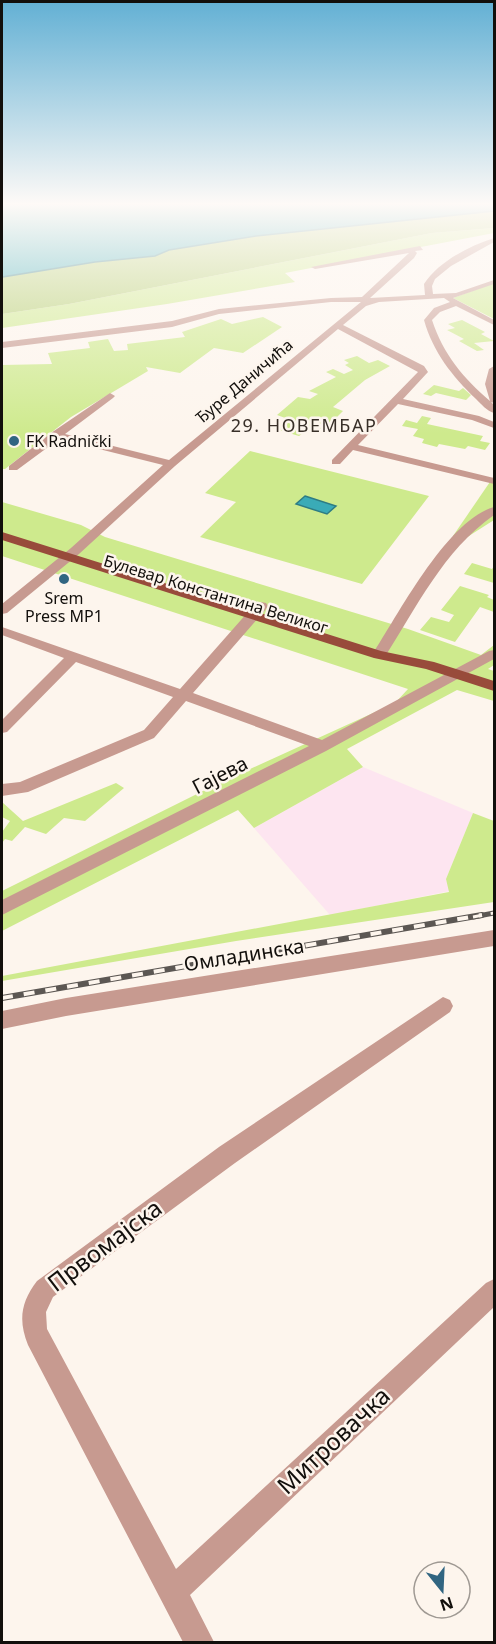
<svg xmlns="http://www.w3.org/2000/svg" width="496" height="1644" font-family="'Noto Sans',sans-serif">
<rect width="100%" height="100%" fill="#fdf5ed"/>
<!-- industrial -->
<polygon fill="#fde5f0" points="363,767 473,813 446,879 450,891 330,915 254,828"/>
<!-- green -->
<g fill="#ceea8d">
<polygon points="494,228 494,233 285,273 295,282 167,304 2,328 2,314 69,304 432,233"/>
<polygon points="494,283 494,319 453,298"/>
<polygon points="263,317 282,327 243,353 214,348 180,373 146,367 148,371 71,417 5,469 2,469 2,365 52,364 48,353 90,348 88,342 108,339 114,351 128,350 127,344 185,337 182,332 221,319 232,324"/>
<polygon points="462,320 485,332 481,334 494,341 474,343 484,350 477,351 459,341 464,339 447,330 455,328 448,324"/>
<polygon points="357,356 369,363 378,360 390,366 365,380 333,407 343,411 321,433 307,430 299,436 272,428 288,419 277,415 298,397 310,399 318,394 309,391 336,377 326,372 333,369 344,374 353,370 345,365 349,363 344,360"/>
<polygon points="434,385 459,391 463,388 471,395 466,400 436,393 431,396 423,394"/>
<polygon points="422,416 431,418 427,424 483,436 480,441 490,443 485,450 468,446 465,449 439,444 437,447 422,443 424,439 413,436 418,429 402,426 406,420 417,423"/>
<polygon points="250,451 429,496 362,584 200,537 236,502 205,493"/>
<polygon points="494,476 494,520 461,541 453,536"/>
<polygon points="2,502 81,525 105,537 408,629 481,655 494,645 494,665 488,669 494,671 494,701 457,690 347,749 363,767 254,828 238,810 2,931 2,891 215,785 395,703 408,689 2,556"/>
<polygon points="472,563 492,569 494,566 494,583 464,574"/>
<polygon points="460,586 489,595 487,597 494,600 494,612 480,607 455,642 420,630 431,617 449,622 454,615 441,610"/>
<polygon points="116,783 124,788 85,821 64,818 46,834 25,827 12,841 5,839 2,843 2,832 10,821 2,817 2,802 23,821"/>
<polygon points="473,813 494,821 494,902 236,941 2,981 2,976 449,892 446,879"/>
</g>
<!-- forest -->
<polygon fill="#b2cd6d" points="494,211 494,228 432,233 69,304 2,314 2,277 95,262 155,256 169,250 256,236"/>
<!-- water -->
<g fill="#3aabb7" stroke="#2e7c84" stroke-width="1.5">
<polygon points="2,204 494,204 494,211 256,236 169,250 155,256 95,262 2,277"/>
<polygon points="305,496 336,506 327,514 296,504"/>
</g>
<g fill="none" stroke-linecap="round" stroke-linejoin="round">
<!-- minor -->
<g fill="#c79a90" fill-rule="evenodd">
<path d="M494,238v4l-43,24 -16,13 -3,7 1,8 23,-1 38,-13v4l-41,14 41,22v5l-38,-19 -16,6 -8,8c11,34 32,59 58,81l-5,-17 4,-15 5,-3v37l-3,-1 3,3v8c-7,-2 -13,-9 -18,-14 -24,-23 -43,-47 -52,-79l10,-12 16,-6 -6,-4 -65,4 -13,4 -23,19 81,41 4,6 -25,27 76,17 15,6v6l-22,-8 -74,-16 -40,41 136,33v6l-141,-34 -13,14h-8v-4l86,-88 -80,-43 -163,137 -96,88 -72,59 -5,1v-10l69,-56 92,-83 -104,-26 -42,31h-8v-4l42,-33 59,-40 5,3 -2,2 -48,36 104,26 192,-158h-30l-112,12 -47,13 -170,21v-6l170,-21 47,-12 112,-11 31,-1 47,-44 -94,16 -4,-2 109,-21 3,4 -8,1 2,2 -3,5 -44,40 55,-3 -1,-11c14,-22 45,-38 70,-46z"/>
<path d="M494,507v8c-51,36 -77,92 -110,143h-10l-2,-3c26,-40 75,-135 122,-148z"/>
<polygon points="261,602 266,603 268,606 266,609 193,693 322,740 489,651 494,650 494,659 326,751 2,915 2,900 309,746 186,701 154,738 28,792 2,796 2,784 20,782 144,730 173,697 76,662 7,732 2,733 2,720 64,658 2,635 2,627 180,689 256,603"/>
<polygon points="494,930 494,946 66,1016 2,1029 2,1011 66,998"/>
<path d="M443,997l7,3 3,6 -3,6 -215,151 -182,134 -7,15 1,17 129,240 310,-286 8,-4v28l-304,288 24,47h-31l-155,-297c-10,-25 -7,-43 9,-64l182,-134z"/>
</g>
<!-- major -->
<polygon fill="#984b3b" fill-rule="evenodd" points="2,532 381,651 434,662 494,681 494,691 426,669 374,658 2,540"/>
<defs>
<polyline id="rail-far1" points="473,917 494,913"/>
<polyline id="rail" points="2,998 482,915"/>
</defs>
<!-- rail-far1 casing -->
<use href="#rail-far1" stroke="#5c5753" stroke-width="5"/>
<!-- rail casing -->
<use href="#rail" stroke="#5c5753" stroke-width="6"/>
<!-- rail-far1 -->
<use href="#rail-far1" stroke="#fdf5ed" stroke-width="3" stroke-dasharray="9" stroke-linecap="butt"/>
<!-- rail -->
<use href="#rail" stroke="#fdf5ed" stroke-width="4" stroke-dasharray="11" stroke-linecap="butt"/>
</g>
<!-- sky -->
<linearGradient id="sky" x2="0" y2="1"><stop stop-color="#62b0d4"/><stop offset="0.47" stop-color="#fefaf7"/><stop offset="1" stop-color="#fefaf7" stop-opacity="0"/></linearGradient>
<rect width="496" height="434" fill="url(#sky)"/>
<!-- markers -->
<g fill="#316581" stroke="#fdf5ed" stroke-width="2">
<circle cx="14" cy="441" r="6"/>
<circle cx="64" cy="579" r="6"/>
</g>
<g text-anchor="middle" stroke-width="5" stroke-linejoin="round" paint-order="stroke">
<!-- far-street labels -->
<g font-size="16" fill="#120f0c" stroke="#fdf5ed">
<text transform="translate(244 381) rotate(-40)" y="6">Ђуре Даничића</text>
<text transform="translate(216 594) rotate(17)" y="6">Булевар Константина Великог</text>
</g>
<!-- far-poi labels -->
<g font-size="16" fill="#120f0c" stroke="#fdf5ed" text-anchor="start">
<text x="26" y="447">FK Radnički</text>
<text x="64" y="604" text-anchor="middle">Srem<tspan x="64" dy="18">Press MP1</tspan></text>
</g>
<!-- far-quarter labels -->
<g font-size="18" letter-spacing="1.5" fill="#382f28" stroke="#fdf5ed">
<text x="304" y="432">29. НОВЕМБАР</text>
</g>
<!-- street labels -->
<g font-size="20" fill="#120f0c" stroke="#fdf5ed">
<text transform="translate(220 775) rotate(-27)" y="7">Гајева</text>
<text transform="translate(244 955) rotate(-9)" y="7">Омладинска</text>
</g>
<!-- near-street labels -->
<g font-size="24" fill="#120f0c" stroke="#fdf5ed">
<text transform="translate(105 1246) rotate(-37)" y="8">Првомајска</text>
<text transform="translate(334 1441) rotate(-43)" y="8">Митровачка</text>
</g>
</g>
<!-- border -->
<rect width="496" height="1644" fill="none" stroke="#120f0c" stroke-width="6"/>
<!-- north arrow -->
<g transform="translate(442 1590) rotate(162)"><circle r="28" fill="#fdf5ed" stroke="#9f9993" stroke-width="1.5"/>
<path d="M0-4.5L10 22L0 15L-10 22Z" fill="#316581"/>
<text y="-9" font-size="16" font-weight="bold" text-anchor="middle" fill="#120f0c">N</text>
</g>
</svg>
